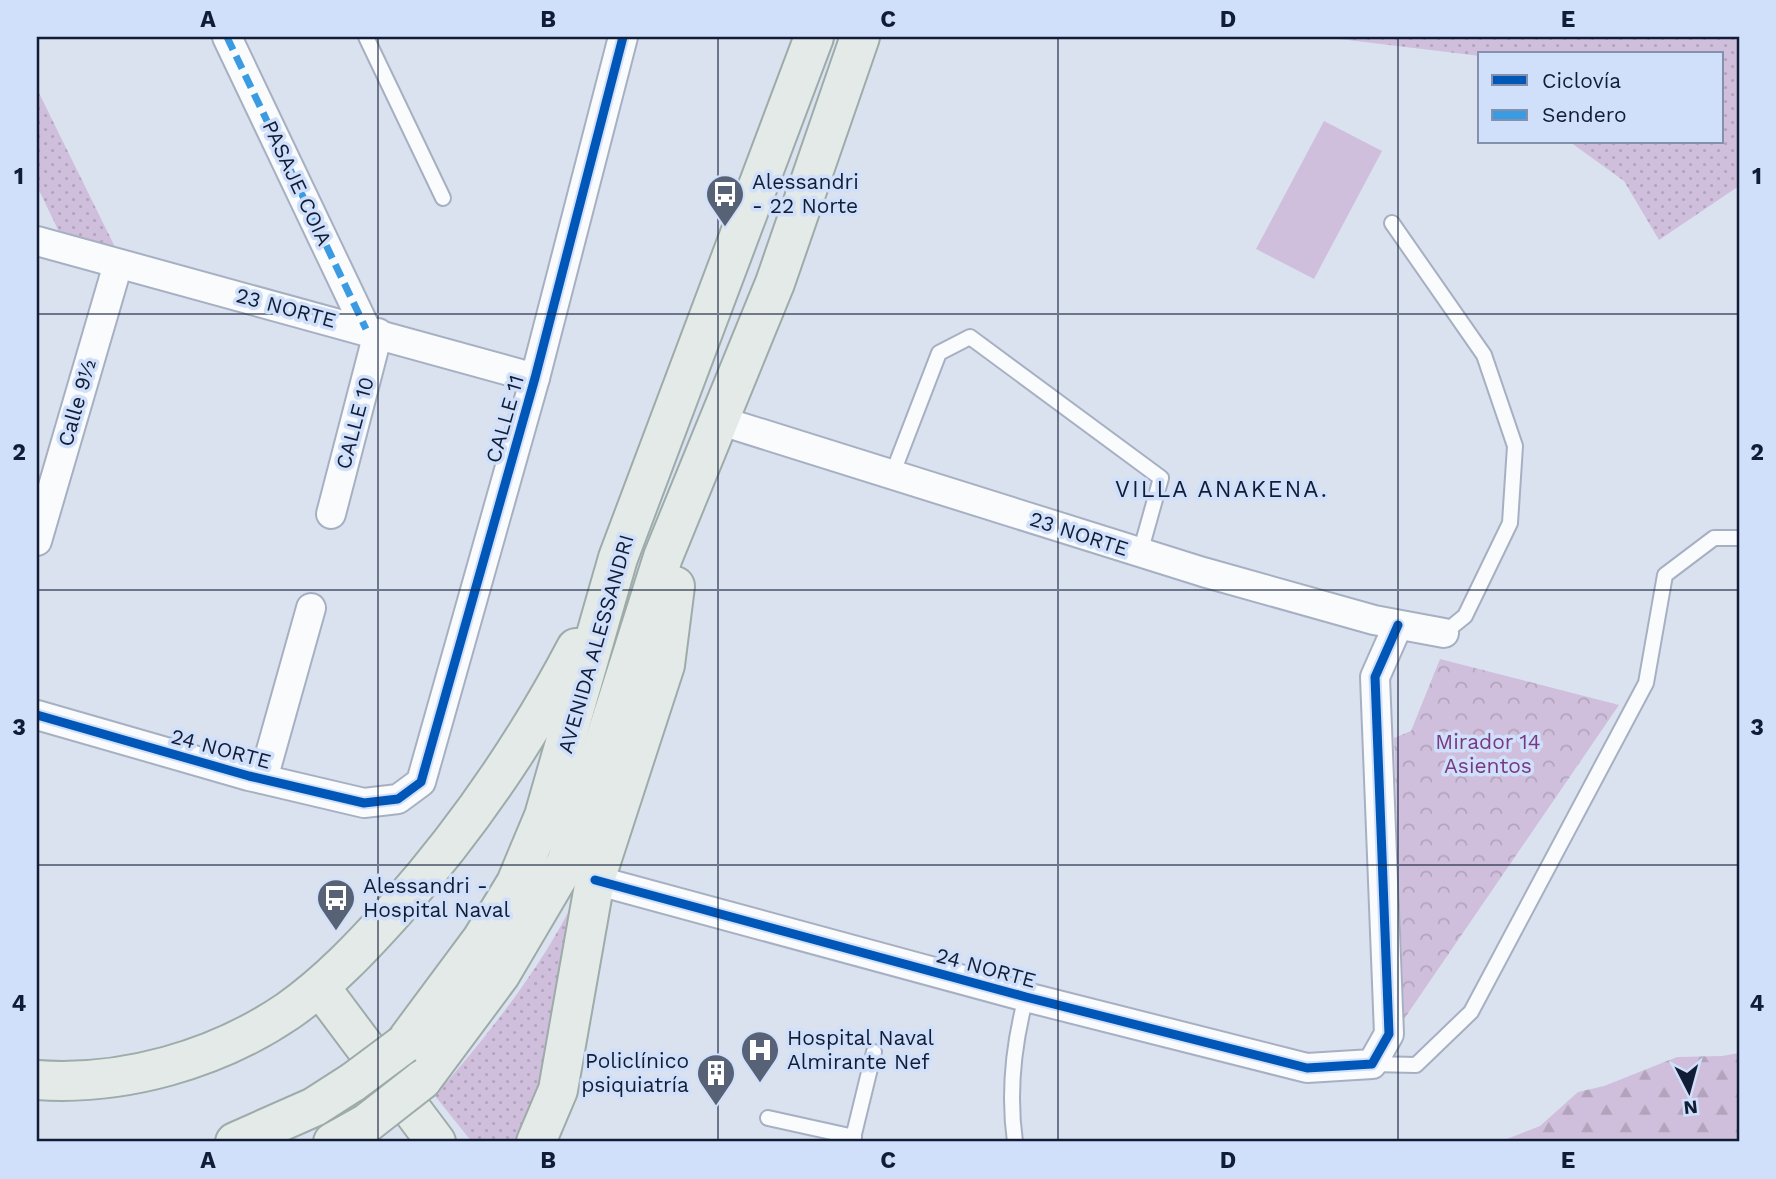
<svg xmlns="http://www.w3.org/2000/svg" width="1776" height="1179" font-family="'Work Sans',sans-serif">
<defs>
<pattern id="grass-dots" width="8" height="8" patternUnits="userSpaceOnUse" patternTransform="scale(1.75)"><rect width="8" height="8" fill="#d0bfdc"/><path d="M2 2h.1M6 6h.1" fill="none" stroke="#b2a4bd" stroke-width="1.8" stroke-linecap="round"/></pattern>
<pattern id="forest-firs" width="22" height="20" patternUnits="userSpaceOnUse" patternTransform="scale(1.75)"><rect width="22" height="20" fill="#d0bfdc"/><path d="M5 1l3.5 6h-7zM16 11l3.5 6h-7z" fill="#b2a4bd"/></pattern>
<pattern id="park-crowns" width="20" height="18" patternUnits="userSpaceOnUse" patternTransform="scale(1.75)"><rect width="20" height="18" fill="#d0bfdc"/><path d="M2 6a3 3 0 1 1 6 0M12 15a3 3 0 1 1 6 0" fill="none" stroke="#b2a4bd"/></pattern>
</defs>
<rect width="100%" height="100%" fill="#dae2f0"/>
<!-- grass -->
<g fill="url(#grass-dots)">
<polygon points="1323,37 1739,37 1739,186 1659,240 1624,181 1570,142 1722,142 1722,54 1480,56"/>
<polygon points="37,89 117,251 60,234 37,186"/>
<path d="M576,897l-16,132 -41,113h-47l-37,-46c54,-63 104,-124 141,-199z"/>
</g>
<!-- forest -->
<polygon fill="url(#forest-firs)" points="1739,1053 1739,1142 1499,1142 1540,1126 1578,1092 1604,1086 1677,1057 1722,1056"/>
<!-- park -->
<polygon fill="url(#park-crowns)" points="1440,659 1619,705 1404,1019 1394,738 1411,731"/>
<!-- pitch -->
<polygon fill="#d0bfdc" points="1324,121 1382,151 1314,279 1256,249"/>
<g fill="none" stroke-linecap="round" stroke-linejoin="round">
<defs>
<g id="lane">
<polyline points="366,37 443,198"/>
<polyline points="1392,223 1484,355 1515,446 1510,523 1465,616 1444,633"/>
<polyline points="892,475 939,353 970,337 1161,478 1140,553"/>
<polyline points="1372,1064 1416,1065 1471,1012 1646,683 1665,575 1714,538 1739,538"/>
<polyline points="768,1118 854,1137"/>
<polyline points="852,1142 874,1052"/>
<path d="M1015,1142c-7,-50 -2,-96 11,-145"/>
</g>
<g id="street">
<polyline points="227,37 366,329"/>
<polyline points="37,241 535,378"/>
<polyline points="718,420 1203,572 1374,620 1444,633"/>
<polyline points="331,514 378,333"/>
<polyline points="37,541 118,264"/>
<polyline points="37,715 249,776 364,803 398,799 421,782 535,378 623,37"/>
<polyline points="263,779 311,608"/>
<polyline points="595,880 1026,997 1307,1068 1372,1064 1389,1034 1375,677 1398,625"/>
</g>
<g id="primary">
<polyline points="320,987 436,1142"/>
<polyline points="404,1044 482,939 516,883 544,816 618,558 814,37"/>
<path d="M37,1080c86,6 179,-20 251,-69 40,-28 75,-65 108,-102 71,-80 130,-166 180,-261"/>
<polyline points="422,1080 500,975 566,863 663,557 775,283 860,37"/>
<polyline points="235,1142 314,1107 353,1082"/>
<polyline points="333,1142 367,1123"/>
<polyline points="536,1142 558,1090 595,880 665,665 675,586"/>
</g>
</defs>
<!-- lane casing -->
<use href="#lane" stroke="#a7b0c2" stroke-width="18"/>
<!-- street casing -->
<use href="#street" stroke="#a7b0c2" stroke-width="32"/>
<!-- primary casing -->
<use href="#primary" stroke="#9daba9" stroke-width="42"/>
<!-- lane -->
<use href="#lane" stroke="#f9fbfd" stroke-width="14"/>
<!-- street -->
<use href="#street" stroke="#f9fbfd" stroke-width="28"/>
<!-- primary -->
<use href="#primary" stroke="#e4eae8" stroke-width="38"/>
<defs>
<g id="primary-bridge">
<polyline points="353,1082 404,1044"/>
<polyline points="367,1123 422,1080"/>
</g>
</defs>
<!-- primary-bridge casing -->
<use href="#primary-bridge" stroke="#9daba9" stroke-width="42" stroke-linecap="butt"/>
<!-- primary-bridge -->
<use href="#primary-bridge" stroke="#e4eae8" stroke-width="38"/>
<!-- quiet -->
<polyline stroke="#3a9be2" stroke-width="7" stroke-dasharray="14 7" stroke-linecap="butt" points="227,37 366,329"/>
<defs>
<g id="cycleway">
<polyline points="37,715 249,776 364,803 398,799 421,782 535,378 623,37"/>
<polyline points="595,880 1026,997 1307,1068 1372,1064 1389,1034 1375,677 1398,625"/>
</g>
</defs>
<!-- cycleway casing -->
<use href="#cycleway" stroke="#d0dffa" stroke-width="13"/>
<!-- cycleway -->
<use href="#cycleway" stroke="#0057b8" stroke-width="9"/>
</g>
<!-- grid -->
<path fill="none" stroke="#111d36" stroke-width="2" stroke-opacity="0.55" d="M378,37v1105M718,37v1105M1058,37v1105M1398,37v1105M37,314h1702M37,590h1702M37,865h1702"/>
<!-- icons -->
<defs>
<symbol id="bus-pin" viewBox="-11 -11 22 30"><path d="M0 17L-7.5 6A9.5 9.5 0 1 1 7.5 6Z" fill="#576277" stroke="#d0dffa"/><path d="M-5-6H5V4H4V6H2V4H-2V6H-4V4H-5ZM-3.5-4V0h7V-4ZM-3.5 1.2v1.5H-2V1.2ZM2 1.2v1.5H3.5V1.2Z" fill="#fff"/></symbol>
<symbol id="hospital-pin" viewBox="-11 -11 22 30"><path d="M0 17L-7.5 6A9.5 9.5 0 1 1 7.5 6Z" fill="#576277" stroke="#d0dffa"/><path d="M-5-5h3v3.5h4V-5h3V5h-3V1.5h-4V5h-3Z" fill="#fff"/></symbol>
<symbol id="building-pin" viewBox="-11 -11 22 30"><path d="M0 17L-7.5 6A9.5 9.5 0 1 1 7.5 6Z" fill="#576277" stroke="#d0dffa"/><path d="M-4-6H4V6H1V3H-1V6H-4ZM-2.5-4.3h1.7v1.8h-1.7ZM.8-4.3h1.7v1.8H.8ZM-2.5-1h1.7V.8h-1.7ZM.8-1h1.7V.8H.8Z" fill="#fff"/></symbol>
</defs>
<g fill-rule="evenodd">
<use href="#bus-pin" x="703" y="172" width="44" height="60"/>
<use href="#bus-pin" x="314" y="876" width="44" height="60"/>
<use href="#hospital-pin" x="738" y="1028" width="44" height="60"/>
<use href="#building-pin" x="694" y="1051" width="44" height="60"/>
</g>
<g text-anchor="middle" stroke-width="7" stroke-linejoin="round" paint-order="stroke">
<!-- poi labels -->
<g font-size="21" fill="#111d36" stroke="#d0dffa" text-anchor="start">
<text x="752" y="189">Alessandri<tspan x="752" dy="24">- 22 Norte</tspan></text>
<text x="363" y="893">Alessandri -<tspan x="363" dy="24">Hospital Naval</tspan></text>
<text x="787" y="1045">Hospital Naval<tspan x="787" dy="24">Almirante Nef</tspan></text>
<text x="689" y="1068" text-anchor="end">Policlínico<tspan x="689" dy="24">psiquiatría</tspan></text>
</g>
<!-- street labels -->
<g font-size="21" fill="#111d36" stroke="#d0dffa">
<text transform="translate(297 183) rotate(65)" y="7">PASAJE COIA</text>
<text transform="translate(286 308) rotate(15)" y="7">23 NORTE</text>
<text transform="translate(77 403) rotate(-74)" y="7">Calle 9½</text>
<text transform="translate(505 419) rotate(-74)" y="7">CALLE 11</text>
<text transform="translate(355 423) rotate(-75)" y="7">CALLE 10</text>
<text transform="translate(1079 534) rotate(18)" y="7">23 NORTE</text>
<text transform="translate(596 644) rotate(-74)" y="7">AVENIDA ALESSANDRI</text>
<text transform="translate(221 749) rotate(15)" y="7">24 NORTE</text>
<text transform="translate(986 968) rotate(15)" y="7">24 NORTE</text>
</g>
<!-- park labels -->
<g font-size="21" fill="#783981" stroke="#d0dffa">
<text x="1488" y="749">Mirador 14<tspan x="1488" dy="24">Asientos</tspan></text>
</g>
<!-- neighbourhood labels -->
<g font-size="23" letter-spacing="2" fill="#111d36" stroke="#d0dffa">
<text x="1222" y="497">VILLA ANAKENA.</text>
</g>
</g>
<!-- border -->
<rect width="1776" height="1179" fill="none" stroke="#d0dffa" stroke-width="77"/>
<!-- legend -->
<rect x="1478" y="52" width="245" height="91" fill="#d0dffa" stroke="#8491ac" stroke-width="2"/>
<rect x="1492" y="75" width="35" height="10" fill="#0057b8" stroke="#8491ac" stroke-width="2"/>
<text x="1542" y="88" font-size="21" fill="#111d36">Ciclovía</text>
<rect x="1492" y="110" width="35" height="10" fill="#3a9be2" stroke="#8491ac" stroke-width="2"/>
<text x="1542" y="122" font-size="21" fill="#111d36">Sendero</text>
<!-- north arrow -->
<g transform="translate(1689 1091) rotate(174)" stroke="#d0dffa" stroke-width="5" paint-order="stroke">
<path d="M0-5L12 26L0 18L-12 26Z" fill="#111d36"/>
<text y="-10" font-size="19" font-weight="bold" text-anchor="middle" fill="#111d36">N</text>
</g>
<rect x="38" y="38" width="1700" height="1102" fill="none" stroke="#111d36" stroke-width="2.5"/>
<g font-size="23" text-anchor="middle" font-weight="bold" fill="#111d36">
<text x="208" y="27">A</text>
<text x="548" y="27">B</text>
<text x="888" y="27">C</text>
<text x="1228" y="27">D</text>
<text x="1568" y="27">E</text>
<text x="19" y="184">1</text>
<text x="1757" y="184">1</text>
<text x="19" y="460">2</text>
<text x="1757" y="460">2</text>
<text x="19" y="735">3</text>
<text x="1757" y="735">3</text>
<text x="19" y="1011">4</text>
<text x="1757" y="1011">4</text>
<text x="208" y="1168">A</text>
<text x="548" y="1168">B</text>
<text x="888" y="1168">C</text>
<text x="1228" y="1168">D</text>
<text x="1568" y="1168">E</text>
</g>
</svg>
